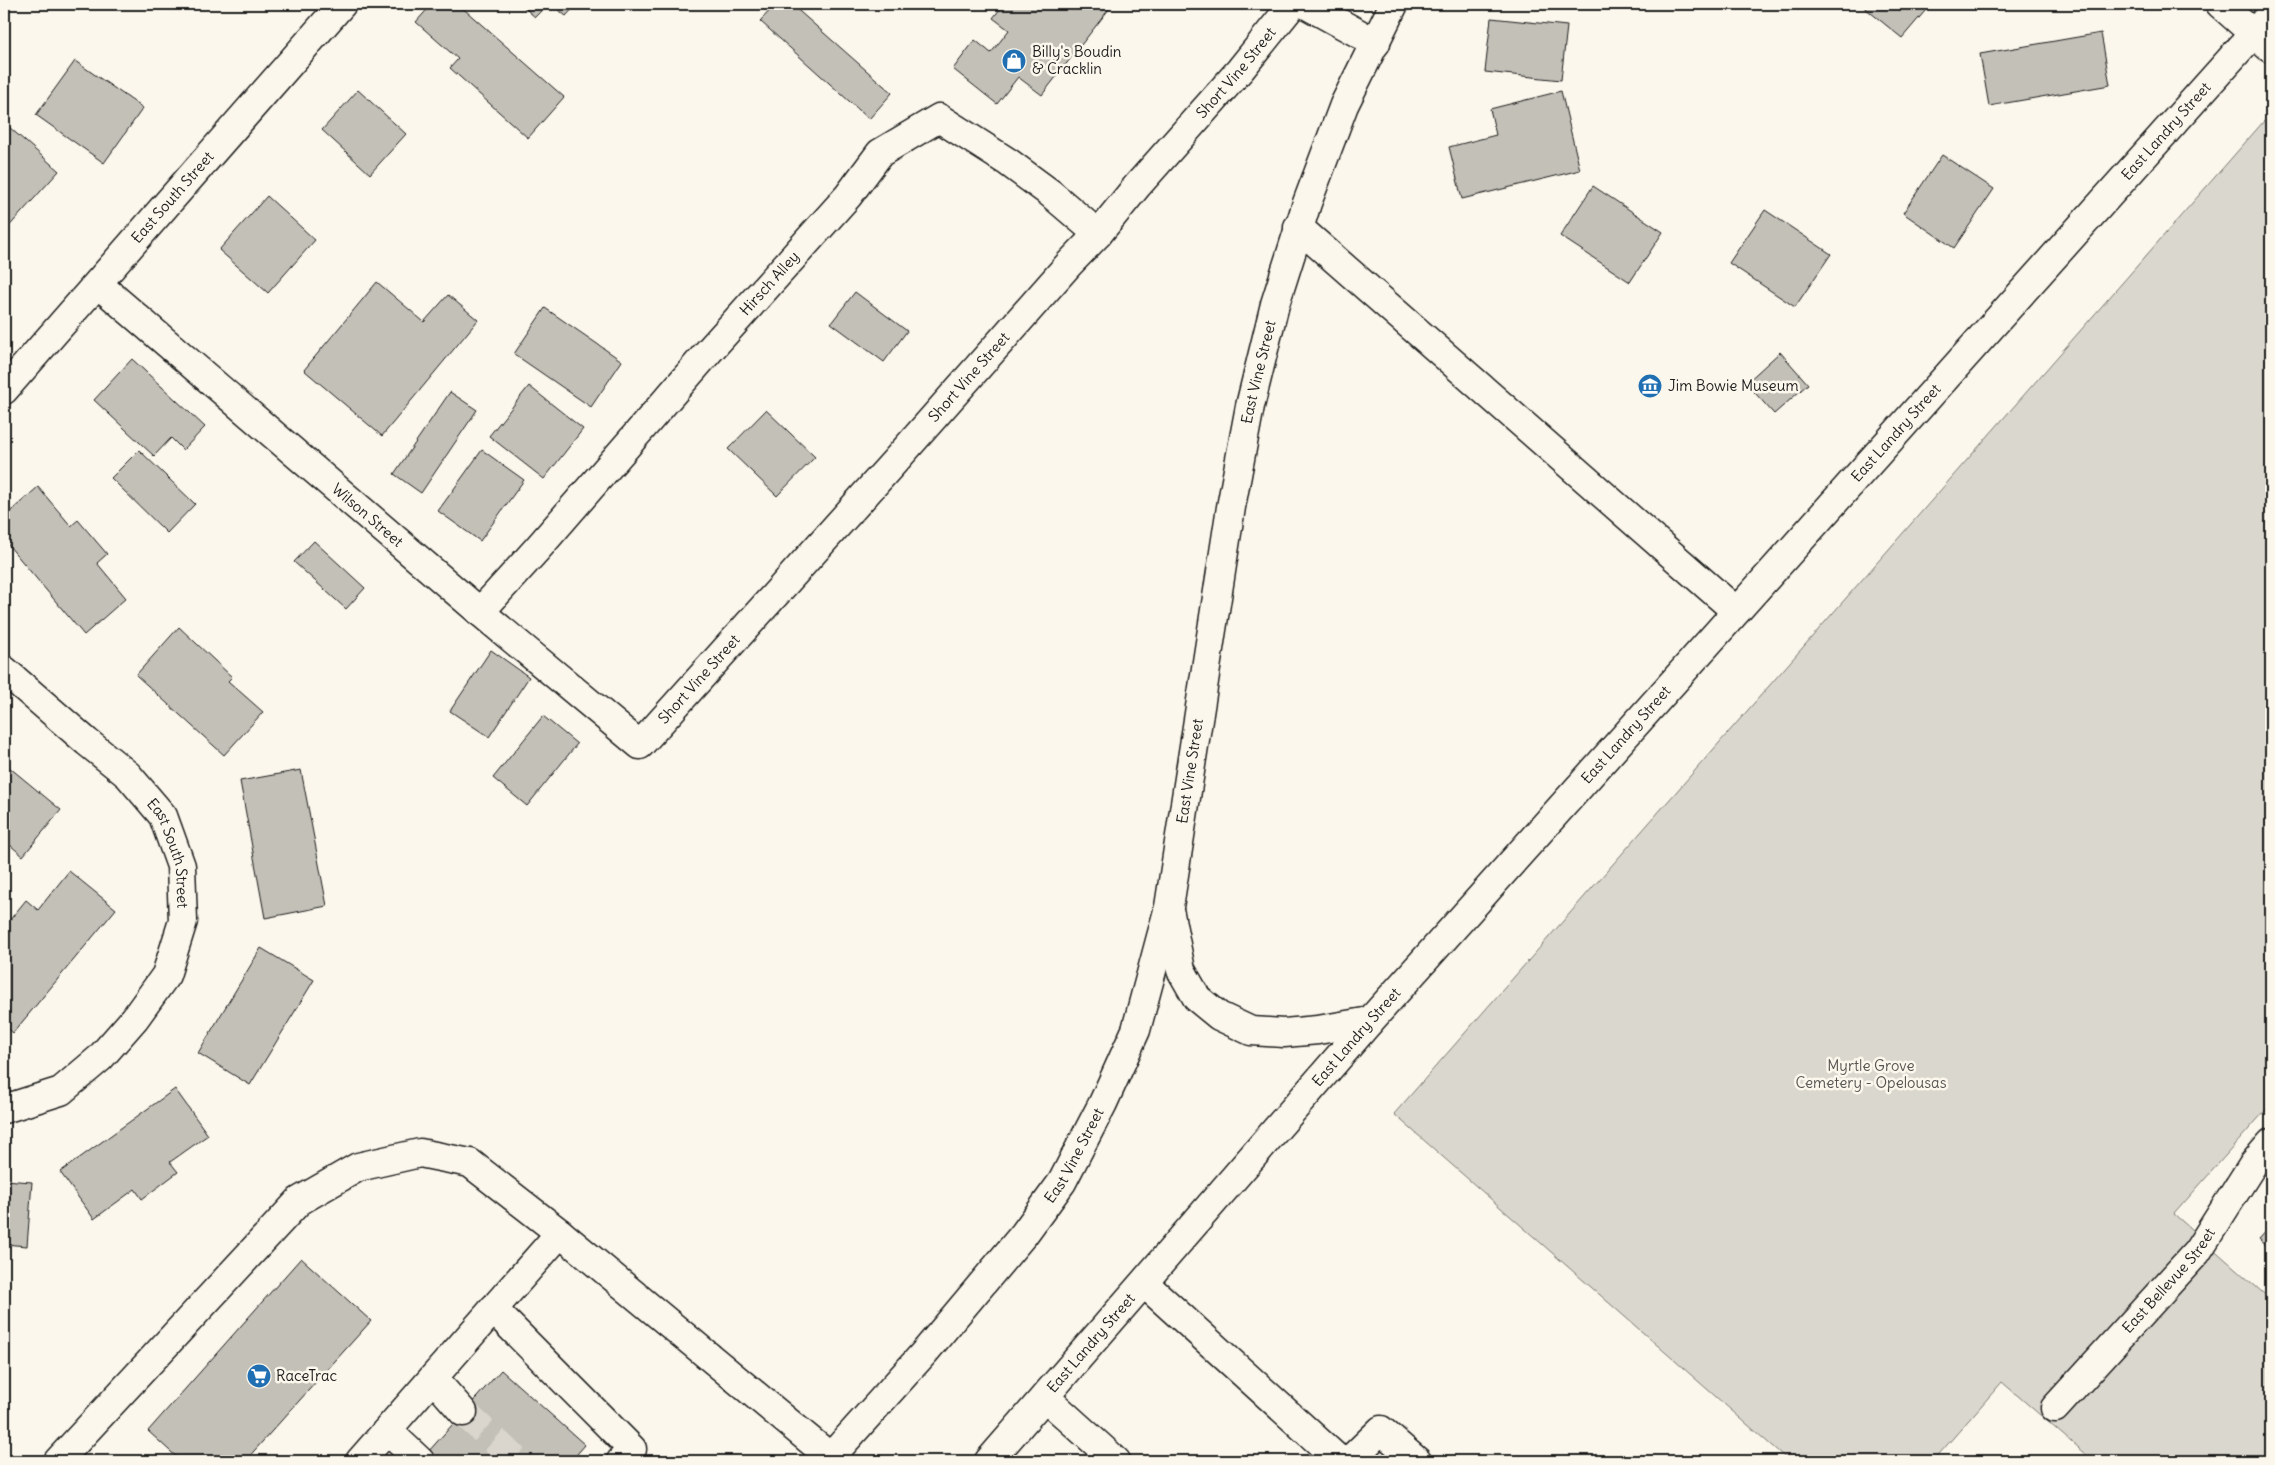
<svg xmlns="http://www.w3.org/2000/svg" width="2275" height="1465" font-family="Delius,sans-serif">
<rect width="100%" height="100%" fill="#fbf7ec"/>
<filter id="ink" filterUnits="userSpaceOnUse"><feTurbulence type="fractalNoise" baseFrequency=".02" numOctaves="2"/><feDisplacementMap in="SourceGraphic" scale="10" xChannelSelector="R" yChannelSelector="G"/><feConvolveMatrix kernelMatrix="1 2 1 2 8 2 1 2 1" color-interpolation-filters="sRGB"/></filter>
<g filter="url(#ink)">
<!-- green -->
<polygon fill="#dad7ce" stroke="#7b7a75" points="2271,113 2271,1104 2174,1214 2271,1300 2271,1461 2093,1461 2002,1382 1933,1461 1789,1461 1394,1114"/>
<!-- building -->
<g fill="#c3c0b8" stroke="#1c1c1c">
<polygon points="432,4 458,4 564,97 528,138 450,68 458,59 416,22"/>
<polygon points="520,4 548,4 535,17"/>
<polygon points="551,4 577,4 566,16"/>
<polygon points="776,4 791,4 892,93 869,119 760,21"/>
<polygon points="1004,4 1113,4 1042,95 1018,77 997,104 953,69 975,40 991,53 1009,30 993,18"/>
<polygon points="1860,4 1931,4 1902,38"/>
<polygon points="1491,18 1567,26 1561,80 1485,72"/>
<polygon points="2101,33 2110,85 1989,106 1980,54"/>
<polygon points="75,61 143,108 104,163 36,115"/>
<polygon points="358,90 406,134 370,174 322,130"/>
<polygon points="1561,91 1580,170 1462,199 1449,147 1496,135 1490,109"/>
<polygon points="9,127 59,171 4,232 4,133"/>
<polygon points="1942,155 1994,189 1954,248 1903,213"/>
<polygon points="1593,186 1663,232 1630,282 1560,236"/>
<polygon points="267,196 315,240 268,293 219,250"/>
<polygon points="1765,210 1831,254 1795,307 1729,263"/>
<polygon points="377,282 424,322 448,295 478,320 382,436 304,370"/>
<polygon points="855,292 907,331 884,362 831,323"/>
<polygon points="545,308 622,361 591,407 514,354"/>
<polygon points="1780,352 1808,384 1774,414 1746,383"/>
<polygon points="132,359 205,427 183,450 171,438 154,456 94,400"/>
<polygon points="529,386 583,429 544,479 489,436"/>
<polygon points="450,392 477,410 421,493 394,474"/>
<polygon points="766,410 815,457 777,496 728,449"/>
<polygon points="139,450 195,504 167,533 111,478"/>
<polygon points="482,450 524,480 480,541 438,511"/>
<polygon points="38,487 71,526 78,520 107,554 97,563 126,598 84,635 4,540 4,517"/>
<polygon points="314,541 365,588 346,609 294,562"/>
<polygon points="179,627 232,677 228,681 263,712 224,755 136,675"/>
<polygon points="491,650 529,677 489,737 450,711"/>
<polygon points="543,716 577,744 527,806 493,778"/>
<polygon points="4,763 61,810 23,856 4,840"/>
<polygon points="301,770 327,906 265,918 240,781"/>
<polygon points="69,871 116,909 13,1033 4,1025 4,927 26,900 38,910"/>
<polygon points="261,948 314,980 250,1085 198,1053"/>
<polygon points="175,1089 208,1135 170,1162 178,1172 142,1199 135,1189 94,1219 60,1172"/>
<polygon points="4,1180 32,1182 27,1246 4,1244"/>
<polygon points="2271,1226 2271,1250 2259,1239"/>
<polygon points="301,1258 371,1321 245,1461 181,1461 148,1431"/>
<polygon points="501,1370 585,1445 571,1461 420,1461"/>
</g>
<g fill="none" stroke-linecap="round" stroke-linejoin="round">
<!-- minor-tunnel -->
<polyline stroke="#dad6cd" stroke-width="28" stroke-dasharray="28 14" stroke-linecap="butt" points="463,1412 517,1461"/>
<defs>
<g id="minor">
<polyline points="1305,4 1376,43"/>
<polyline points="2220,4 2271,49"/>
<polyline points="1298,227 1736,611"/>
<path id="s1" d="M98,284l382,328 160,133 256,-285 173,-196 29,-30 39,-48 103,-116 53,-66"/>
<path id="s2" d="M4,390l338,-386"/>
<path id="s3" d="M480,612l58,-64 171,-197 139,-155 32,-43 59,-35 69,44 42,31 48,41"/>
<path id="s4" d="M4,670l83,72 41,33 35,41 18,50 2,55 -17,54 -31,43 -35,40 -39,33 -57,18"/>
<polyline points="1144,1283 1340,1461"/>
<polyline points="493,1309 632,1449 621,1461"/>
<polyline points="433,1378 463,1412"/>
<polyline points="1045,1397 1116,1461"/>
<path id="s5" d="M2055,1408l142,-156 56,-88 18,-21"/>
<polyline points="388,1431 420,1461"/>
<polyline points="58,1461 299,1201 358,1167 420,1153 470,1163 560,1233 835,1461"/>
<polyline points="360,1461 560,1233"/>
<polyline points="1349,1461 1381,1430 1417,1461"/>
</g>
<g id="highway">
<polyline points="1170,914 1181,970 1197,998 1219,1016 1251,1031 1284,1033 1318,1030 1370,1021"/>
<path id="s6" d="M827,1461l97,-108 100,-119 38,-52 41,-79 33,-73 33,-123 62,-400 19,-101 25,-102 32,-101 37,-98 50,-101"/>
<path id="s7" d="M989,1461l381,-440 901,-1007"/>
</g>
</defs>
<!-- minor casing -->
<use href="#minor" stroke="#1c1c1c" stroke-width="31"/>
<!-- highway casing -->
<use href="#highway" stroke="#1c1c1c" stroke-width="31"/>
<!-- minor -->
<use href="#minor" stroke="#fbf7ec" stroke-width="28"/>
<!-- highway -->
<use href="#highway" stroke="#fbf7ec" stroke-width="28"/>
</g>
</g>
<!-- icons -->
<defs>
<symbol id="shop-disc" viewBox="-11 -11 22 22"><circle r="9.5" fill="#1f6fb2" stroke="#fbf7ec"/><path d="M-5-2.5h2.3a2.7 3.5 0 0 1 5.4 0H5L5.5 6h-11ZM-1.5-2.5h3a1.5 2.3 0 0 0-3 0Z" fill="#fff"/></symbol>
<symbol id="museum-disc" viewBox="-11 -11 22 22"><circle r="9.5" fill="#1f6fb2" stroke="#fbf7ec"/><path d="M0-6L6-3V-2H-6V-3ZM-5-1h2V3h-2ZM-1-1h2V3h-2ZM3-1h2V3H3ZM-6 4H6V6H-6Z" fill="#fff"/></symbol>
<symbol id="supermarket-disc" viewBox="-11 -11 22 22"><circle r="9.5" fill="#1f6fb2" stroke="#fbf7ec"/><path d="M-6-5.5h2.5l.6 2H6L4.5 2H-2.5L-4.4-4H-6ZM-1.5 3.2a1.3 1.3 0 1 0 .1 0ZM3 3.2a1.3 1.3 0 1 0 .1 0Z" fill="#fff"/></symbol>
</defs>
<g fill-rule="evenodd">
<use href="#shop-disc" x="1000" y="47" width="28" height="28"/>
<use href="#museum-disc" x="1636" y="372" width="28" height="28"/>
<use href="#supermarket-disc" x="245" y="1362" width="28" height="28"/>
</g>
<g text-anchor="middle" stroke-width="5" stroke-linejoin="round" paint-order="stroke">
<!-- poi labels -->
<g font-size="15" fill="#1c1c1c" stroke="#fbf7ec" text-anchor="start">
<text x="1032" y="57">Billy's Boudin<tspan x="1032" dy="17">&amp; Cracklin</tspan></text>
<text x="1668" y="391">Jim Bowie Museum</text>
<text x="276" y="1381">RaceTrac</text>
</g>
<!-- street labels -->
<g font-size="15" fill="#1c1c1c" stroke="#fbf7ec">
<text dy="5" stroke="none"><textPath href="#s1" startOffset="1610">Short Vine Street</textPath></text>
<text dy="5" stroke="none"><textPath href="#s7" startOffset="1776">East Landry Street</textPath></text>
<text dy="5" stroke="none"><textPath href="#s2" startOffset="256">East South Street</textPath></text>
<text dy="5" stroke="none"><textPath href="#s3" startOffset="438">Hirsch Alley</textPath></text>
<text dy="5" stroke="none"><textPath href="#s6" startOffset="1204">East Vine Street</textPath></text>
<text dy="5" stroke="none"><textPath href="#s1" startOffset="1205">Short Vine Street</textPath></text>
<text dy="5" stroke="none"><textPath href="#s7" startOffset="1371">East Landry Street</textPath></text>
<text dy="5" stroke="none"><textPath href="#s1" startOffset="355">Wilson Street</textPath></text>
<text dy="5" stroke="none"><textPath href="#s1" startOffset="800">Short Vine Street</textPath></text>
<text dy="5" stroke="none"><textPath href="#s7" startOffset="966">East Landry Street</textPath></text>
<text dy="5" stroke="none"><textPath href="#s6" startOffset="799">East Vine Street</textPath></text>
<text dy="5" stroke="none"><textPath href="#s4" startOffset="254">East South Street</textPath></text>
<text dy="5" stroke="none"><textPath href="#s7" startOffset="561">East Landry Street</textPath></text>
<text dy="5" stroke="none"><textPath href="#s6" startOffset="394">East Vine Street</textPath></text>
<text dy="5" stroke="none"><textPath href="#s5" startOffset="171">East Bellevue Street</textPath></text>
<text dy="5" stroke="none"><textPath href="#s7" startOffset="156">East Landry Street</textPath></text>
</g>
<!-- park labels -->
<g font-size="15" fill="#555451" stroke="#fbf7ec">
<text x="1871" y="1071">Myrtle Grove<tspan x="1871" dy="17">Cemetery - Opelousas</tspan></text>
</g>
</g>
<!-- margin -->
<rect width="2275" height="1465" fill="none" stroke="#fbf7ec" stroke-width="20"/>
<rect x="10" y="10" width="2255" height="1445" fill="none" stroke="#1c1c1c" stroke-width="2" filter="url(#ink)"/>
</svg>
